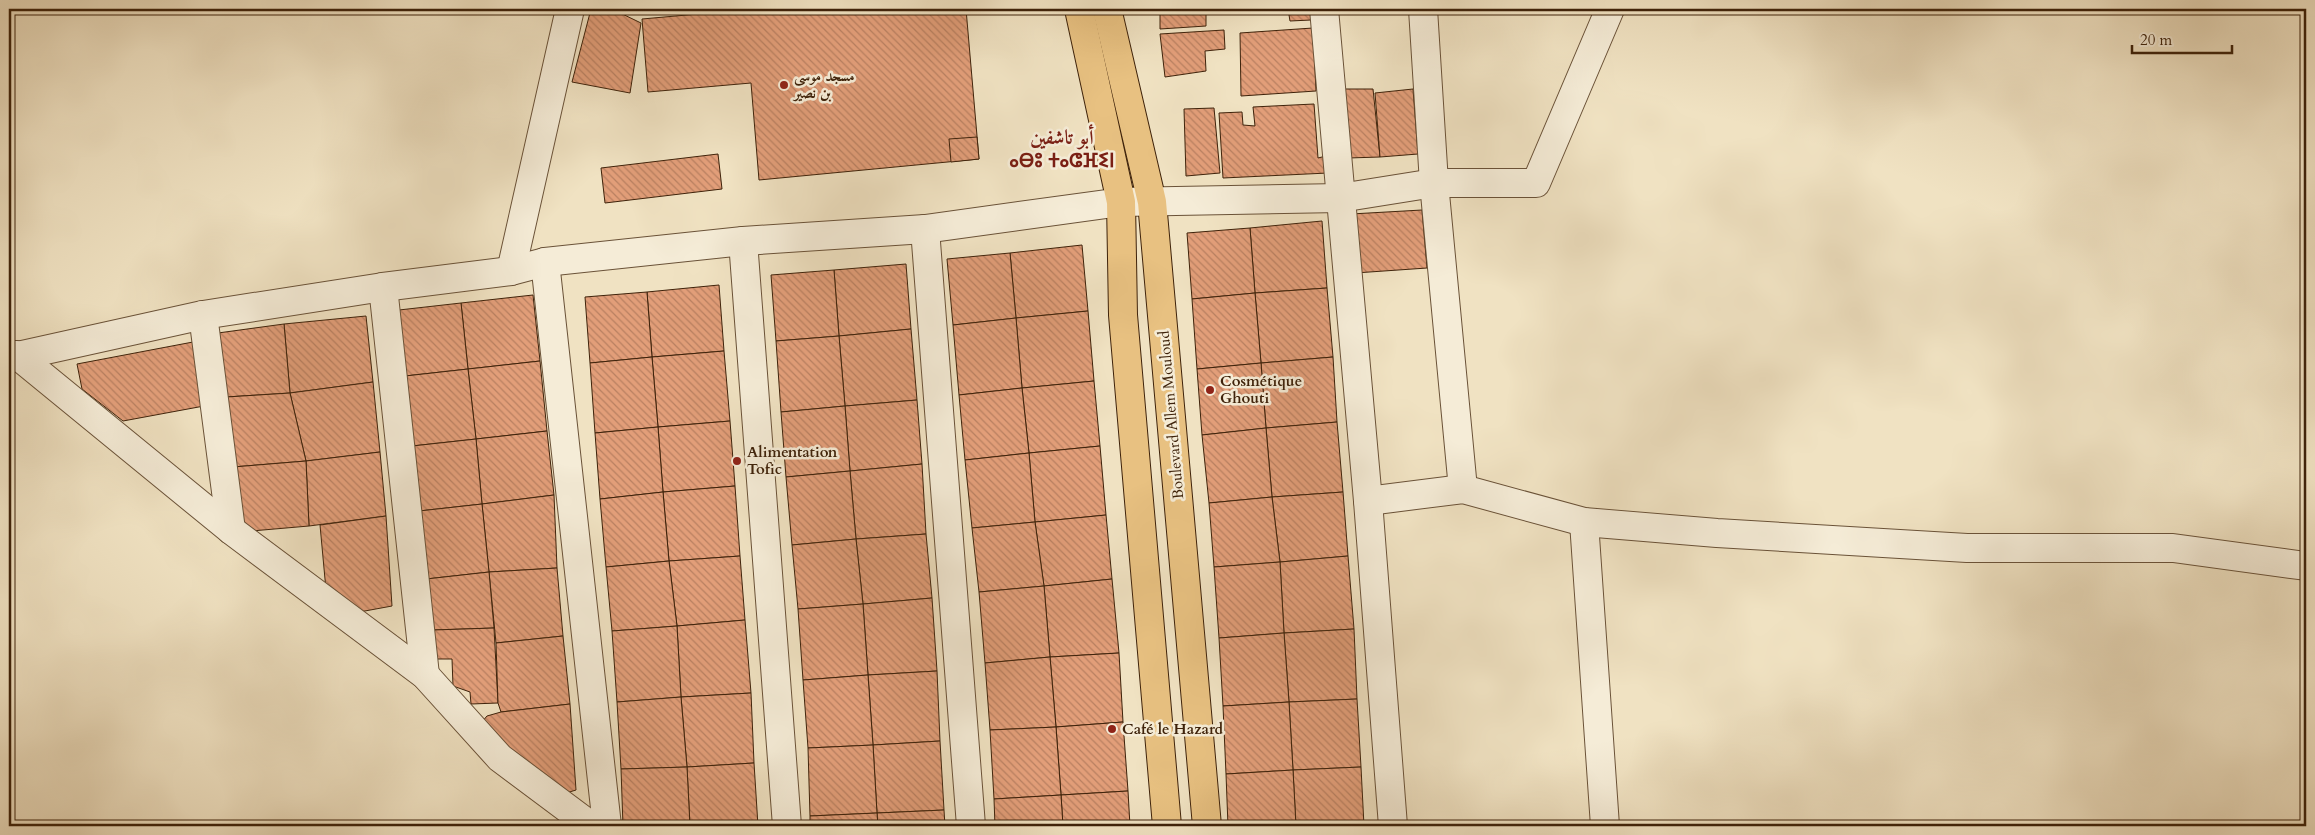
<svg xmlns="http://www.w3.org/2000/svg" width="2315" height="835" font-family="Cardo,Amiri,'Noto Sans Tifinagh',serif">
<defs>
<pattern id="building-back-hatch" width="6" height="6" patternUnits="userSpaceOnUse" patternTransform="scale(1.25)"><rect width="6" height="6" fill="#e29e79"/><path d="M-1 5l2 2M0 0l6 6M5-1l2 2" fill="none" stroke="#b98061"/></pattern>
</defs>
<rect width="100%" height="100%" fill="#f0e2c2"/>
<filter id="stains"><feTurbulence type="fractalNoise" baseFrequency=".004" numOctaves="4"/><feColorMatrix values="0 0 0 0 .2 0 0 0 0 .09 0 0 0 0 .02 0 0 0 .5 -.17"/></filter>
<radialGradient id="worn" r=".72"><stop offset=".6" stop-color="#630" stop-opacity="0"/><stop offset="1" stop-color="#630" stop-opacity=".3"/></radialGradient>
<!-- building -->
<g fill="url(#building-back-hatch)" stroke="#3e220a">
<polygon points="591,9 612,9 641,23 630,93 572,82"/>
<polygon points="754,9 966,9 979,159 759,180 751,83 648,92 642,19"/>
<polygon points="1160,9 1206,9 1206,26 1160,29"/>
<polygon points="1288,9 1311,9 1311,20 1290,21"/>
<polygon points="1313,28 1316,91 1241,96 1240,33"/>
<polygon points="1224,30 1225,49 1205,51 1206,71 1165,77 1160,34"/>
<polygon points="1345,89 1373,89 1380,157 1348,158"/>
<polygon points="1413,89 1418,154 1380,157 1375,93"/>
<polygon points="1314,104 1318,158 1326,156 1328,173 1223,178 1219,113 1242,112 1243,125 1255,126 1253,107"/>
<polygon points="1214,108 1220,173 1186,176 1184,109"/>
<polygon points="977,137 979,159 951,162 949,139"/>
<polygon points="718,154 722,189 605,203 601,168"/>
<polygon points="1422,210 1427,268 1355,273 1351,214"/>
<polygon points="1322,221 1327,288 1255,293 1250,228"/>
<polygon points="1250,228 1255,293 1192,299 1187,233"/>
<polygon points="1082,245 1088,311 1016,318 1010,253"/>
<polygon points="1010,253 1016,318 953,325 947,259"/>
<polygon points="906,264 911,329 839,336 834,270"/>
<polygon points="834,270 839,336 776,341 771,275"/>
<polygon points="719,285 724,351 652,357 647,292"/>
<polygon points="1327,288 1333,357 1261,363 1255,293"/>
<polygon points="647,292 652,357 590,363 585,297"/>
<polygon points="1255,293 1261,363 1197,369 1192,299"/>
<polygon points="533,295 540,361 468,369 461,303"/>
<polygon points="461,303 468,369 405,376 399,310"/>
<polygon points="1088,311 1094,381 1022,388 1016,318"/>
<polygon points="366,316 373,382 290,393 284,324"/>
<polygon points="1016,318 1022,388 959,395 953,325"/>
<polygon points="284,324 290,393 226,397 218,333"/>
<polygon points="911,329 917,400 845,406 839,336"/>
<polygon points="839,336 845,406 781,412 776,341"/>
<polygon points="193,342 204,406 123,421 82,389 77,364"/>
<polygon points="724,351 730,421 658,427 652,357"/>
<polygon points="652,357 658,427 595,433 590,363"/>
<polygon points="1333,357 1337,422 1266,428 1261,363"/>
<polygon points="540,361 547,431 476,439 468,369"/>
<polygon points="1261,363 1266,428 1202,435 1197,369"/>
<polygon points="468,369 476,439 412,446 405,376"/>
<polygon points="1094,381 1100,446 1029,453 1022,388"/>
<polygon points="373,382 380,452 306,461 290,393"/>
<polygon points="1022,388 1029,453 965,460 959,395"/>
<polygon points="290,393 306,461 233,467 226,397"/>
<polygon points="917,400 922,464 850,471 845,406"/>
<polygon points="845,406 850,471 786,477 781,412"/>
<polygon points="730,421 735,486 663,492 658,427"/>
<polygon points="1337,422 1343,492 1272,497 1266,428"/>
<polygon points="658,427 663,492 600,499 595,433"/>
<polygon points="1266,428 1272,497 1209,503 1202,435"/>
<polygon points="547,431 554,495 482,504 476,439"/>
<polygon points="476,439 482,504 419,511 412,446"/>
<polygon points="1100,446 1106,515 1035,522 1029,453"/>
<polygon points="380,452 386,516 309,526 306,461"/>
<polygon points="1029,453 1035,522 972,528 965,460"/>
<polygon points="306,461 309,526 240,532 233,467"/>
<polygon points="922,464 926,534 856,539 850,471"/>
<polygon points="850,471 856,539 792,545 786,477"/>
<polygon points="735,486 740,556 669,561 663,492"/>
<polygon points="663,492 669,561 606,567 600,499"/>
<polygon points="1343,492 1348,556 1280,562 1272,497"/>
<polygon points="554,495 557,568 489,572 482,504"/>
<polygon points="1272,497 1280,562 1214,567 1209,503"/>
<polygon points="482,504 489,572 426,579 419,511"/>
<polygon points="1106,515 1112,579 1044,586 1035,522"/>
<polygon points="386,516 392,606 354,613 326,590 320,525"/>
<polygon points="1035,522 1044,586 979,592 972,528"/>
<polygon points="926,534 932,598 863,604 856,539"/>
<polygon points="856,539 863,604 798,609 792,545"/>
<polygon points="740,556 745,620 677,626 669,561"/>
<polygon points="1348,556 1354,629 1284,633 1280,562"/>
<polygon points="669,561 677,626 612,631 606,567"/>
<polygon points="1280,562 1284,633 1219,638 1214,567"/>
<polygon points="557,568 563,636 496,643 489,572"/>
<polygon points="489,572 494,628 433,630 426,579"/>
<polygon points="1112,579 1119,653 1050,657 1044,586"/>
<polygon points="1044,586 1050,657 985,663 979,592"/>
<polygon points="932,598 937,671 868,675 863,604"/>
<polygon points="863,604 868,675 803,680 798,609"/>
<polygon points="745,620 751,693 681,697 677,626"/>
<polygon points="677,626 681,697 617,702 612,631"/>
<polygon points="494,628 498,703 471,704 470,692 453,686 452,659 434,659 433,630"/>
<polygon points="1354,629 1357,699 1289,702 1284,633"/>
<polygon points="1284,633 1289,702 1223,706 1219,638"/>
<polygon points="563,636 570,704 501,712 498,703 496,643"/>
<polygon points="1119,653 1123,722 1056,727 1050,657"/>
<polygon points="1050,657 1056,727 990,730 985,663"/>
<polygon points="937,671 940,741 873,745 868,675"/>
<polygon points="868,675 873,745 808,748 803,680"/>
<polygon points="751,693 754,763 687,767 681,697"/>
<polygon points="681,697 687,767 621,769 617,702"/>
<polygon points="1357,699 1361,767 1293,770 1289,702"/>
<polygon points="1289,702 1293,770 1226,774 1223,706"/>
<polygon points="570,704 576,790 563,794 503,746 481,723 487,716 501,712"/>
<polygon points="1123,722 1128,791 1061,795 1056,727"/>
<polygon points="1056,727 1061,795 994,799 990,730"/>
<polygon points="940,741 944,810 877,813 873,745"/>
<polygon points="873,745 877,813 810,816 808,748"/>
<polygon points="754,763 758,826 690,826 687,767"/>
<polygon points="687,767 690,826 623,826 621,769"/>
<polygon points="1361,767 1364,826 1296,826 1293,770"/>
<polygon points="1293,770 1296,826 1228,826 1226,774"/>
<polygon points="1128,791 1130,826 1063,826 1061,795"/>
<polygon points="1061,795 1063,826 995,826 994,799"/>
<polygon points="944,810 945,826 878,826 877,813"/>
<polygon points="877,813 878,826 810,826 810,816"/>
</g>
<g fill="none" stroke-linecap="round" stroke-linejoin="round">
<defs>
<g id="minor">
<polyline points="1324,9 1368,501 1393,826"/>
<polyline points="1423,9 1434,183 1463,489"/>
<polyline points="925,229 971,826"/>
<polyline points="743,241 787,826"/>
<polyline points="545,262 607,826"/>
<polyline points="511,271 570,9"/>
<polyline points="383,287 425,675"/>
<polyline points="203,315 231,530"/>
<polyline points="17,355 231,530 425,675 500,758 591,826"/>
<polyline points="9,358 203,315 383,287 511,271 545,262 743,241 925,229 1121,202 1340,198 1434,183 1536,183 1610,9"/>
<polyline points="1368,501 1463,489 1584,522 1717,533 1967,548 2173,548 2306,566"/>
<polyline points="1584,522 1605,826"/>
</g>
<g id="major">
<polyline points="1079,9 1121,202 1123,315 1167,826"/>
<polyline points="1107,9 1152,202 1207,826"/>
</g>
</defs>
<!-- minor casing -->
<use href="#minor" stroke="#6a5238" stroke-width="30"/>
<!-- major casing -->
<use href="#major" stroke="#3e220a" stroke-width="30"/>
<!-- minor -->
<use href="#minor" stroke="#f5ecd7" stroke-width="28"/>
<!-- major -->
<use href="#major" stroke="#e8c181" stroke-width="28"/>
</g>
<!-- markers -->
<g fill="#8f2418" stroke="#f5ecd7" stroke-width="2">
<circle cx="784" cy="85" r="5"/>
<circle cx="1210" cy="390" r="5"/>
<circle cx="737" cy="461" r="5"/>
<circle cx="1112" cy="729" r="5"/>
</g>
<g text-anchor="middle" stroke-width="5" stroke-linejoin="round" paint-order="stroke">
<!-- poi labels -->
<g font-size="15" font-weight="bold" fill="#3e220a" stroke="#f5ecd7" text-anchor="start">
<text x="794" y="81">مسجد موسى<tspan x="794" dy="17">بن نصير</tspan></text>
<text x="1220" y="386">Cosmétique<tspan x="1220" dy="17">Ghouti</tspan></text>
<text x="747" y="457">Alimentation<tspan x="747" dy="17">Tofic</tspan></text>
<text x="1122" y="734">Café le Hazard</text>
</g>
<!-- street labels -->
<g font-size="15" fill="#3e220a" stroke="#f5ecd7">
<text transform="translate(1171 415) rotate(-95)" y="5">Boulevard Allem Mouloud</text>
</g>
<!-- district labels -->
<g font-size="20" font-weight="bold" fill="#7a1f14" stroke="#f5ecd7">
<text x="1062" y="144">أبو تاشفين<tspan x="1062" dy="23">ⴰⴱⵓ ⵜⴰⵛⴼⵉⵏ</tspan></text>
</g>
</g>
<!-- margin -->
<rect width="2315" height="835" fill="none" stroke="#f0e2c2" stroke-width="30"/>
<rect x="10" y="10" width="2295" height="815" fill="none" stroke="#3e220a" stroke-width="2.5"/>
<rect x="15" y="15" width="2285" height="805" fill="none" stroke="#3e220a"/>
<!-- scale -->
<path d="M2132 45v8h100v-8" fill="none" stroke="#3e220a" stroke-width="2.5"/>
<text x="2140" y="45" font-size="15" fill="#3e220a" stroke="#f5ecd7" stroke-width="4" paint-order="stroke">20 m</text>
<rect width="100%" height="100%" filter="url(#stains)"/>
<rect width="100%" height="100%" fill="url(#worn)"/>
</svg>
